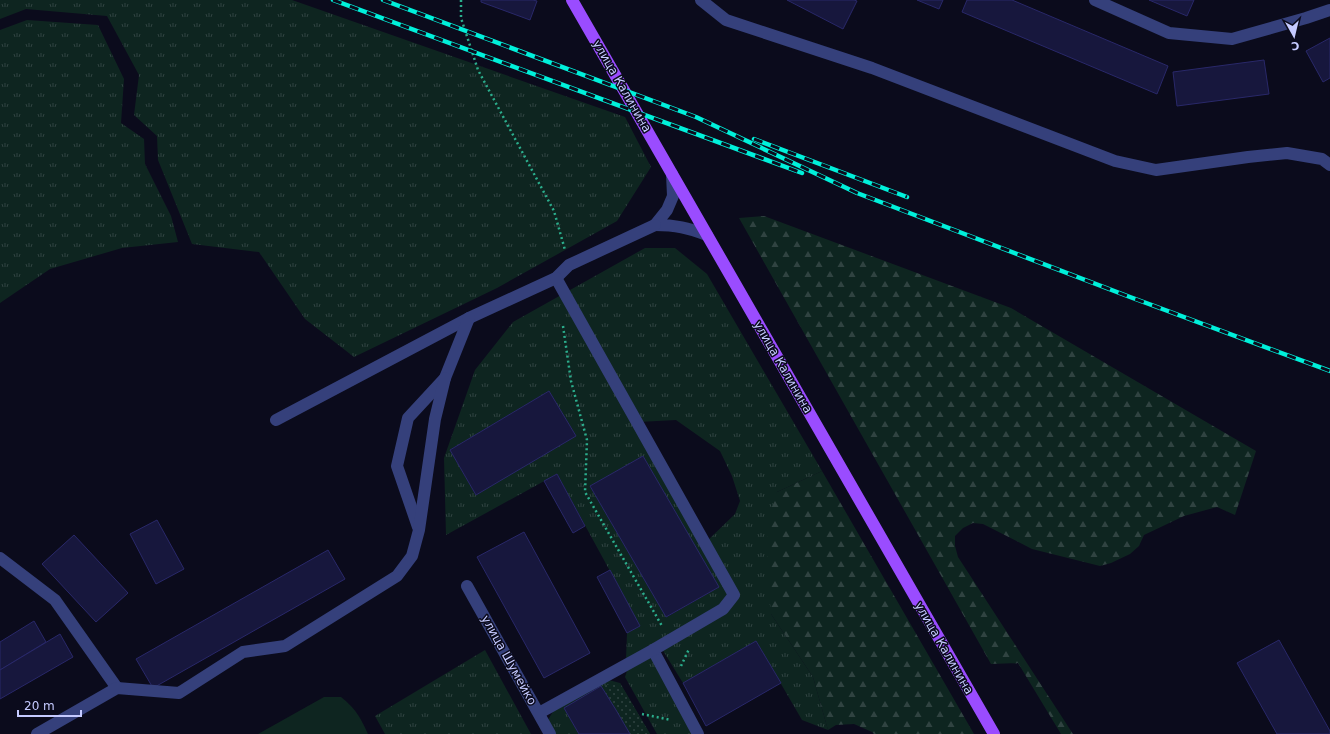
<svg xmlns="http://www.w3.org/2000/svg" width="1330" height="734" font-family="'DejaVu Sans',sans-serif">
<defs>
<pattern id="grass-tufts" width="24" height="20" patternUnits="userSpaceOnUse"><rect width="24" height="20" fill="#0e2520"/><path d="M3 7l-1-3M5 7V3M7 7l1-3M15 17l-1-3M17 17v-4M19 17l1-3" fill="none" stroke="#304341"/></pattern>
<pattern id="forest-firs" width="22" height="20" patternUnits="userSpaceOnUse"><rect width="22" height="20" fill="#0e2520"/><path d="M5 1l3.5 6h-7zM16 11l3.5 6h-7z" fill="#304341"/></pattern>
<pattern id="garden-dots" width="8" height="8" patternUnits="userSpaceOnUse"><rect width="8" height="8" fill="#0e2520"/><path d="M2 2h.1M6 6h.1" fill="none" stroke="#304341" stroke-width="1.8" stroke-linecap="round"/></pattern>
</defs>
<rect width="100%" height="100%" fill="#0b0b1c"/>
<!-- grass -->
<g fill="url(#grass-tufts)" fill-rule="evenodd">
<polygon points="0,0 292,0 625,117 651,167 617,221 497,288 354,357 305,319 259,252 192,244 158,160 157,136 134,115 139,75 107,16 26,9 0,19"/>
<polygon points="27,20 98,25 124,79 121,123 144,139 145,164 171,216 178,242 122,248 50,269 0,303 0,30"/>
<path d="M645,248h30l32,26 115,197 -45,21 -6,122 42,63 15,53 -26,-10 -46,-79 -73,42 -26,-42 -31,18 1,-26 13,-7 -83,-152 -111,61 -2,-77 31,-88 38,-48zM549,391l-73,104 -26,-45zM676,420l44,31 12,25 8,25 -5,13 -30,29 -67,-121zM643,456l76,131 -52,30 -77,-131z"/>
<polygon points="485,650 531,734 385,734 375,716"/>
<polygon points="650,656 694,734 657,734 625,677 628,668"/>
<polygon points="605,679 620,683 650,734 630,734 601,686 564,708 579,734 555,734 548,720 555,708"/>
</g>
<!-- forest -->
<g fill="url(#forest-firs)">
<polygon points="764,216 1011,308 1256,451 1235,515 1217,507 1184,516 1144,535 1139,546 1130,554 1111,563 1100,566 1032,549 983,524 973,523 963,528 955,536 955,546 958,557 1073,734 1061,734 1018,663 991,664 739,218"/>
<polygon points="822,471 974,734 874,734 872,732 854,724 836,725 828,730 813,677 771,614 767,565 768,519 777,492"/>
</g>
<!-- park -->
<path fill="#0e2520" d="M324,697h17c15,12 19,20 27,37h-110z"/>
<!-- garden -->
<polygon fill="url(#garden-dots)" points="620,683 650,734 630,734 601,686"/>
<!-- building -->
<g fill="#17173d" stroke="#292869">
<polygon points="481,0 533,0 537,1 530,20 481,2"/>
<polygon points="787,0 854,0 857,1 843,29"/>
<polygon points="917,0 943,0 939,9"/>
<polygon points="967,0 1012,0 1168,66 1157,94 962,12"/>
<polygon points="1149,0 1194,0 1187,16"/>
<polygon points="1330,38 1330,78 1323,82 1306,51"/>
<polygon points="1264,60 1269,94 1177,106 1173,72"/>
<polygon points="549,391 576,436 476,495 450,450"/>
<polygon points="643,456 719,587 666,617 590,486"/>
<polygon points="557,474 585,526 573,533 544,481"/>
<polygon points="157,520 184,569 156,584 130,534"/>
<polygon points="524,532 590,653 544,678 477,557"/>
<polygon points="74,535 128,593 96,622 42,564"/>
<polygon points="328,550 345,579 153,688 136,659"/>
<polygon points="610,570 640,626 627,633 597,577"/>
<polygon points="34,621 46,642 0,670 0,642"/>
<polygon points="60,634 73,657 0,699 0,670"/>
<polygon points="1279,640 1330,731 1330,734 1277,734 1237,663"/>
<polygon points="756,641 781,683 706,726 683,683"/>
<polygon points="601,686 616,710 630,734 579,734 564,708"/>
</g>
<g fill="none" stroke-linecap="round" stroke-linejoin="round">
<!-- path -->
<g stroke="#2bad8c" stroke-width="2.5" stroke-dasharray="2 3" stroke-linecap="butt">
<polyline points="461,0 461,18 478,70 554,211 565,250"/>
<polyline points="563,326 571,381 587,440 585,492 662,626"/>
<polyline points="681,666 689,649"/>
<polyline points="642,714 671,720"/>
</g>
<!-- minor -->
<g stroke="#35407b" stroke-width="12">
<polyline points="701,0 726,20 872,68 1115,161 1156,170 1248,157 1287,153 1322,159 1330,165"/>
<polyline points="1095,0 1169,33 1232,39 1306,18 1330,10"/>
<path d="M672,174l1,22 -6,14 -12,15c21,0 33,3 52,10"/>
<polyline points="276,420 469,318 556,278 569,265 655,225"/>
<polyline points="418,527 397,466 408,418 445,378 469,318"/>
<polyline points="0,558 55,600 117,688"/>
<polyline points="467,586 550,734"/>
<polyline points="653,650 698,734"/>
<polyline points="539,713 653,650 723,609 734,595 556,278"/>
<polyline points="37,734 117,688 179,693 243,652 285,646 397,576 412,556 419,530 435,419 445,378"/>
</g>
<!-- major -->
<polyline stroke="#9a4cff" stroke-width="12" points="572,0 994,734"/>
<defs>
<g id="rail">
<polyline points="333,0 802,173"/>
<polyline points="383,0 696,117 857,193 1130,297 1330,371"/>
<polyline points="754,139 907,197"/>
</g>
</defs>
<!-- rail casing -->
<use href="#rail" stroke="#00f0da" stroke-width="4.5"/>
<!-- rail -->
<use href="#rail" stroke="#0b0b1c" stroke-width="3" stroke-dasharray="9" stroke-linecap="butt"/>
</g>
<g text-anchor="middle" stroke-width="3" stroke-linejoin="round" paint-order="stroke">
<!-- street labels -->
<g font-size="12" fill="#c5caff" stroke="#0b0b1c">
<text transform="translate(622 86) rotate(60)" y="4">улица Калинина</text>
<text transform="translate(783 367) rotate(60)" y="4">улица Калинина</text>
<text transform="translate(944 648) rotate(60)" y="4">улица Калинина</text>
<text transform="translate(509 660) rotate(61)" y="4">улица Шумейко</text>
</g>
</g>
<!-- north arrow -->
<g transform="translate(1294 36) rotate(172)" stroke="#0b0b1c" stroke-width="3" paint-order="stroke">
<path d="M0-3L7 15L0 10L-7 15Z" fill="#c5caff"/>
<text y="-6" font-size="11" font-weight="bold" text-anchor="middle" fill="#c5caff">С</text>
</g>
<!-- scale -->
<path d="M18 710v6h63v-6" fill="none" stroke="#c5caff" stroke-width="2"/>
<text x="24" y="710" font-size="12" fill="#c5caff" stroke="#0b0b1c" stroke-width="3" paint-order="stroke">20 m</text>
</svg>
